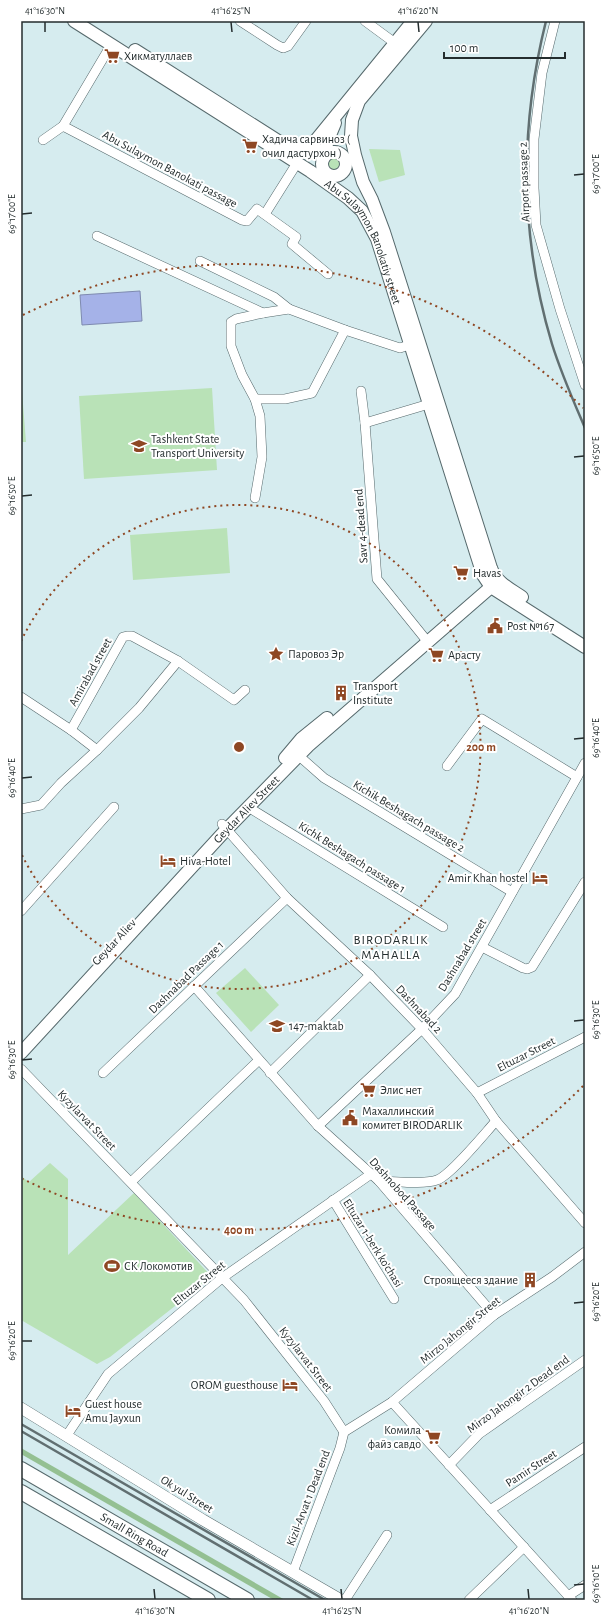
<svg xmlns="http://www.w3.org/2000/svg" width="606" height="1621" font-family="'Alegreya Sans',sans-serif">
<rect width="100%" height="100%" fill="#d6ecef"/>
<!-- green -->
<g fill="#b9e2b7">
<polygon points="369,149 400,150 405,175 379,182"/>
<circle cx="335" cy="165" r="7"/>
<polygon points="212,388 217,470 84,479 79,396"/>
<polygon points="22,392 26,442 21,442 21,393"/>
<polygon points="227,528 230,573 133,580 130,535"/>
<polygon points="245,968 279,1005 251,1032 216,993"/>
<polygon points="50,1163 68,1179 68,1255 134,1193 212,1277 110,1357 97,1364 21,1320 21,1176 29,1182"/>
</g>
<!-- forest -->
<polygon fill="#94c092" points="21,1448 285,1600 274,1600 21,1454"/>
<!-- water -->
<polygon fill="#a5b2e8" stroke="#7e8ab0" points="140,291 142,321 82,325 80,295"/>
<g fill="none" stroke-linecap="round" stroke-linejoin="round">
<defs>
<g id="minor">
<polyline points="240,21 277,45 283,48 288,46 306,21"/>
<polyline points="365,21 399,46"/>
<polyline points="555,21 542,73 534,139 534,188 536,225 560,309 585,385"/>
<polyline points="63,126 111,45"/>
<polyline points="43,140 63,126 242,220 247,221 257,209 296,237 292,244 328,274"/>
<polyline points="265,214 297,163"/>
<polyline points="97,236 263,313 289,309 345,330 400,348 415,343"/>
<polyline points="200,261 274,297 289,309"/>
<polyline points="361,391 365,423 377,579 427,641"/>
<polyline points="255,399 285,399 312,393 345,330"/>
<polyline points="365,423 429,404"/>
<polyline points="255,498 262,457 260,416 255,399 242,375 231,346 231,322 236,319 263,313"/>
<polyline points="21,697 71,730 97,750"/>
<polyline points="71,730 123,637 127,636 132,636 178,661 234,700 245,690"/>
<polyline points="298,755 324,778 512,892"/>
<polyline points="447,766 482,719 577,777"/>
<polyline points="248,807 443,927"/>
<polyline points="21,809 41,805 61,783 97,750 139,708 178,661"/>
<polyline points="222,824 287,898 370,975 422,1029 477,1093 496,1121 585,1223"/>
<polyline points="21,911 114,807"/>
<polyline points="482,947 523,968 527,969 532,967 585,882"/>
<polyline points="194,986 318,1126 379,1181 494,1315"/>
<polyline points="21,1069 244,1300 324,1401 344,1432 392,1402 494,1315 552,1277 585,1252"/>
<polyline points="103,1073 287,898"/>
<polyline points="270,1073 370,975"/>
<polyline points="477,1093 585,1037"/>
<polyline points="318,1126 422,1029 455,994 585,763"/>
<path d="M379,1181c16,0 43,4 58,-1 14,-5 48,-47 59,-59"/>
<polyline points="131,1182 259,1060"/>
<polyline points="333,1200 394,1299"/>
<polyline points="392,1402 572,1600"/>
<polyline points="67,1435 108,1374 222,1278 371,1174"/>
<polyline points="449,1465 479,1434 585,1360"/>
<polyline points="490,1510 585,1447"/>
<polyline points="293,1572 340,1448 344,1432"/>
<polyline points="568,1596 585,1585"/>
<polyline points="345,1600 387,1535"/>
<polyline points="469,1600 524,1547"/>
</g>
<polyline id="tertiary" points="21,1408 203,1520 341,1600"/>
<g id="secondary">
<path id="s1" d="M74,21l236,150 38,27 14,13 15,28 99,314 7,22 8,12 94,60"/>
<path d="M426,21l-67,80 -7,19 -1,16 4,19 8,27 9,18 12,32 107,336c5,14 19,21 31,29"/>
<polyline points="135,50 286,146 294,148 333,152"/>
<polyline points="299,148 312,144 316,140 413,21"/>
<circle cx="334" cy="164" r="12"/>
<polyline points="323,159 328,140 335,123"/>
<polyline points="285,758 301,739 327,718"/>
<path id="s2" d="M21,1053l203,-221 84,-86 183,-159 4,-7"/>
</g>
<g id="trunk">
<path id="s3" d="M21,1469l226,131"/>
<polyline points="21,1492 208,1600"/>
</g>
</defs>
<!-- minor casing -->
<use href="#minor" stroke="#56696c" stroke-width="10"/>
<!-- tertiary casing -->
<use href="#tertiary" stroke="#56696c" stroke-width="12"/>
<!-- secondary casing -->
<use href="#secondary" stroke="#56696c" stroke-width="14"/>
<!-- trunk casing -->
<use href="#trunk" stroke="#56696c" stroke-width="16"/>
<!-- minor -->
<use href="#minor" stroke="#fff" stroke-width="9"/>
<!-- tertiary -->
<use href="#tertiary" stroke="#fff" stroke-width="11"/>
<!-- secondary -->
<use href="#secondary" stroke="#fff" stroke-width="12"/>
<!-- trunk -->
<use href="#trunk" stroke="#fff" stroke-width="14"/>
<!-- rail -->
<g stroke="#616f71" stroke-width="2.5">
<path d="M546,21c-27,108 -26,216 6,323 9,29 21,56 33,84"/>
<polyline points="21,1424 325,1600"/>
<polyline points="21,1431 313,1600"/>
</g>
</g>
<!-- ticks -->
<path fill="none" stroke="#242d2e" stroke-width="1.5" d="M45,22v10M231,22l1,10M418,22l1,10M574,175l10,-1M22,214l10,-1M574,457l10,-1M22,496l10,-1M574,739l10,-1M22,778l10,-1M574,1021l10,-1M22,1060l10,-1M574,1303l10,-1M22,1341h10M574,1585l10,-1M154,1589l1,10M341,1589l1,10M528,1589l1,10"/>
<!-- distance rings -->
<g fill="none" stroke="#8e4723" stroke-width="2" stroke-dasharray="2 4">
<path d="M21 641A242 242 0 1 1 21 853"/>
<path d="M583 1086A483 483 0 0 1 23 1179M23 315A483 483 0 0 1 583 408"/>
</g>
<!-- icons -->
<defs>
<symbol id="supermarket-bare" viewBox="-9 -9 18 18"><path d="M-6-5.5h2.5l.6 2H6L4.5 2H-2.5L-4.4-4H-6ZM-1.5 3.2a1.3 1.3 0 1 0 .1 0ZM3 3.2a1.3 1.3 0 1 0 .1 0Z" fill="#8e4723" stroke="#fff" stroke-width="2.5" paint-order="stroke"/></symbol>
<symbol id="university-bare" viewBox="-9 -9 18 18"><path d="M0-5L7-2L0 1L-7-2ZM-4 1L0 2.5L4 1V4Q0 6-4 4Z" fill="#8e4723" stroke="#fff" stroke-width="2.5" paint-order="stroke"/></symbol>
<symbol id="civic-bare" viewBox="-9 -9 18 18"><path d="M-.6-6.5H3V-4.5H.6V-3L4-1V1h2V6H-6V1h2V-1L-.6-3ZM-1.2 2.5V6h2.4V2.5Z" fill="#8e4723" stroke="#fff" stroke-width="2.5" paint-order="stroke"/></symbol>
<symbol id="sight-bare" viewBox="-9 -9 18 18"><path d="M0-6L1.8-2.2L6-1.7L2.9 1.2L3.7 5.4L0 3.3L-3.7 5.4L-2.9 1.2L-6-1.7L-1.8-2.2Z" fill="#8e4723" stroke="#fff" stroke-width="2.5" paint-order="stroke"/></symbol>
<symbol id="building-bare" viewBox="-9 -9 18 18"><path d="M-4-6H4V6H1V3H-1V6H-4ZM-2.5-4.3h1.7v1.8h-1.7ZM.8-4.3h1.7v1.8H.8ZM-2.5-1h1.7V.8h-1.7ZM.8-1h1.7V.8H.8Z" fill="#8e4723" stroke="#fff" stroke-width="2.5" paint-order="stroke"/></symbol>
<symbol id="hotel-bare" viewBox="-9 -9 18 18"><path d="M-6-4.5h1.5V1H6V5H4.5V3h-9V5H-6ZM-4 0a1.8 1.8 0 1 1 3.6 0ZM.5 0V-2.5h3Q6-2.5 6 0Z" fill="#8e4723" stroke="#fff" stroke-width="2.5" paint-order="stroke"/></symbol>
<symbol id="school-bare" viewBox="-9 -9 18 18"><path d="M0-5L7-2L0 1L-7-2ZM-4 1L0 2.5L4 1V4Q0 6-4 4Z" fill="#8e4723" stroke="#fff" stroke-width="2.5" paint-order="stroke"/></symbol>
<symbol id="stadium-bare" viewBox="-9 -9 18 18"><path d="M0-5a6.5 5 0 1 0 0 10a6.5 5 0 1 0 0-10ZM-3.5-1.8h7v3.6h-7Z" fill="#8e4723" stroke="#fff" stroke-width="2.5" paint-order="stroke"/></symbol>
</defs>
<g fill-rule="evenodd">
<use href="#supermarket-bare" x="101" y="45" width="22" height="22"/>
<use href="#supermarket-bare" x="239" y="135" width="22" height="22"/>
<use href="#university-bare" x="128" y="435" width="22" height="22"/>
<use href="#supermarket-bare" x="450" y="562" width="22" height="22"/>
<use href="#civic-bare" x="484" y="615" width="22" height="22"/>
<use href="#sight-bare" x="265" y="643" width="22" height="22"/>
<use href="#supermarket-bare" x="425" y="644" width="22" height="22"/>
<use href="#building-bare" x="330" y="682" width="22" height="22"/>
<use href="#hotel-bare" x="157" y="850" width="22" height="22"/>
<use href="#hotel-bare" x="529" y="867" width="22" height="22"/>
<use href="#school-bare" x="266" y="1015" width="22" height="22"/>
<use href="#supermarket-bare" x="357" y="1079" width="22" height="22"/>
<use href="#civic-bare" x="339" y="1107" width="22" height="22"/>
<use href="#stadium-bare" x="101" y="1255" width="22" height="22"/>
<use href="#building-bare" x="519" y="1269" width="22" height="22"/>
<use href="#hotel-bare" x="279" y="1374" width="22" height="22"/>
<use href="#hotel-bare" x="62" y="1400" width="22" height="22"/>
<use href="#supermarket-bare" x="422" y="1426" width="22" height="22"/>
</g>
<g text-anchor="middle" stroke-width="4" stroke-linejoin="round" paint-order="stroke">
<!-- poi labels -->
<g font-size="12" fill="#242d2e" stroke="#fff" text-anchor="start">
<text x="124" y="60">Хикматуллаев</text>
<text x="262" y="143">Хадича сарвиноз (<tspan x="262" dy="14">очил дастурхон )</tspan></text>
<text x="151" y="443">Tashkent State<tspan x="151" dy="14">Transport University</tspan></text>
<text x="473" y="577">Havas</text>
<text x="507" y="630">Post №167</text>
<text x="288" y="658">Паровоз Эр</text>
<text x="448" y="659">Арасту</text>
<text x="353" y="690">Transport<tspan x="353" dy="14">Institute</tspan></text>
<text x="180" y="865">Hiva-Hotel</text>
<text x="528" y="882" text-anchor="end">Amir Khan hostel</text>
<text x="289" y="1030">147-maktab</text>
<text x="380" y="1094">Элис нет</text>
<text x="362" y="1115">Махаллинский<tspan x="362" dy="14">комитет BIRODARLIK</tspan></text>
<text x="124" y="1270">СК Локомотив</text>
<text x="518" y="1284" text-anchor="end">Строящееся здание</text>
<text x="278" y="1389" text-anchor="end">OROM guesthouse</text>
<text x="85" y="1408">Guest house<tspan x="85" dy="14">Amu Jayxun</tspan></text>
<text x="421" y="1434" text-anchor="end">Комила<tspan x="421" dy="14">файз савдо</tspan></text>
</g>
<!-- street labels -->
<g font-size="12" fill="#242d2e" stroke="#fff">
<text transform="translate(170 169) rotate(28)" y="4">Abu Sulaymon Banokati passage</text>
<text transform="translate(524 182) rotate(-92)" y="4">Аirport passage 2</text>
<text dy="4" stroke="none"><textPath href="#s1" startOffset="372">Abu Sulaymon Banokatiy street</textPath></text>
<text transform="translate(361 526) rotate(-94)" y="4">Savr 4-dead end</text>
<text transform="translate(90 672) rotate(-61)" y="4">Amirabad street</text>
<text dy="4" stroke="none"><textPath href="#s2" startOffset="332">Geydar Aliev Street</textPath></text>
<text transform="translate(409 816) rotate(31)" y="4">Kichik Beshagach passage 2</text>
<text transform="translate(352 857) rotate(32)" y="4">Kichk Beshagach passage 1</text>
<text transform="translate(114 942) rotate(-47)" y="4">Geydar Aliev</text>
<text transform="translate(462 955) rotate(-59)" y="4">Dashnabad street</text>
<text transform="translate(186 977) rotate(-44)" y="4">Dashnabad Passage 1</text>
<text transform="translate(419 1009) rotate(47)" y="4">Dashnabad 2</text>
<text transform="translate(526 1054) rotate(-27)" y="4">Eltuzar Street</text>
<text transform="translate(87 1120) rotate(46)" y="4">Kyzylarvat Street</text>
<text transform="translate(403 1194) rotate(48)" y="4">Dashnobod Passage</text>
<text transform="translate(373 1243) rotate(58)" y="4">Eltuzar 1-berk ko'chasi</text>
<text transform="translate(199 1283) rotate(-39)" y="4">Eltuzar Street</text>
<text transform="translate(460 1330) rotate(-39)" y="4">Mirzo Jahongir Street</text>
<text transform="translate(306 1359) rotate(52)" y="4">Kyzylarvat Street</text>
<text transform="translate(518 1394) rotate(-36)" y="4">Mirzo Jahongir 2 Dead end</text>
<text transform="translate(531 1468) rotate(-33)" y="4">Pamir Street</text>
<text transform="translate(187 1494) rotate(32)" y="4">Ok yul Street</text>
<text transform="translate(308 1498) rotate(-69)" y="4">Kizil-Arvat 1 Dead end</text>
<text dy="4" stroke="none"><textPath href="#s3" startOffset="131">Small Ring Road</textPath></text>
</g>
<!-- neighbourhood labels -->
<g font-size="13" letter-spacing="1" fill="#242d2e" stroke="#fff">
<text x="391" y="944">BIRODARLIK<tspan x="391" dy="15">MAHALLA</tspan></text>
</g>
</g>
<circle cx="239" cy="747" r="6" fill="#8e4723" stroke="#fff" stroke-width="2"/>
<g font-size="12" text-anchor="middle" font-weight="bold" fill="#8e4723" stroke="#fff" stroke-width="4" stroke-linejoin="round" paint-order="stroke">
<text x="481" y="751">200 m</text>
<text x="239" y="1234">400 m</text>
</g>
<!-- border -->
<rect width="606" height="1621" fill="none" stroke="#ffffff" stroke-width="44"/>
<!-- scale -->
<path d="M444 52v6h121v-6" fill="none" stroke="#242d2e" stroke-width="2"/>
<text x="450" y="52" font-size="12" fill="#242d2e" stroke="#ffffff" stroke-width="3" paint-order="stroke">100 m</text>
<rect x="22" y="22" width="562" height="1577" fill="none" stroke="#242d2e" stroke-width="1.5"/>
<g font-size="10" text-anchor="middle" fill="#242d2e">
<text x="45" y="14">41°16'30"N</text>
<text x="231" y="14">41°16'25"N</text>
<text x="418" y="14">41°16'20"N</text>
<text transform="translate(595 174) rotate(-90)" y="4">69°17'00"E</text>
<text transform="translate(11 214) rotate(-90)" y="4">69°17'00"E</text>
<text transform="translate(595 456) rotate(-90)" y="4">69°16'50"E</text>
<text transform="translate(11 496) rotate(-90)" y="4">69°16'50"E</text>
<text transform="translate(595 738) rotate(-90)" y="4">69°16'40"E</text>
<text transform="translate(11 778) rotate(-90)" y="4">69°16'40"E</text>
<text transform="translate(595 1020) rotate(-90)" y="4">69°16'30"E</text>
<text transform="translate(11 1060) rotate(-90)" y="4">69°16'30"E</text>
<text transform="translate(595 1302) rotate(-90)" y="4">69°16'20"E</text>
<text transform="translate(11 1341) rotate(-90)" y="4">69°16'20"E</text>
<text transform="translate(595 1584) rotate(-90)" y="4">69°16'10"E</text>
<text x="155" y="1614">41°16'30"N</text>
<text x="342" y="1614">41°16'25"N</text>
<text x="529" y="1614">41°16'20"N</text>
</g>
</svg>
